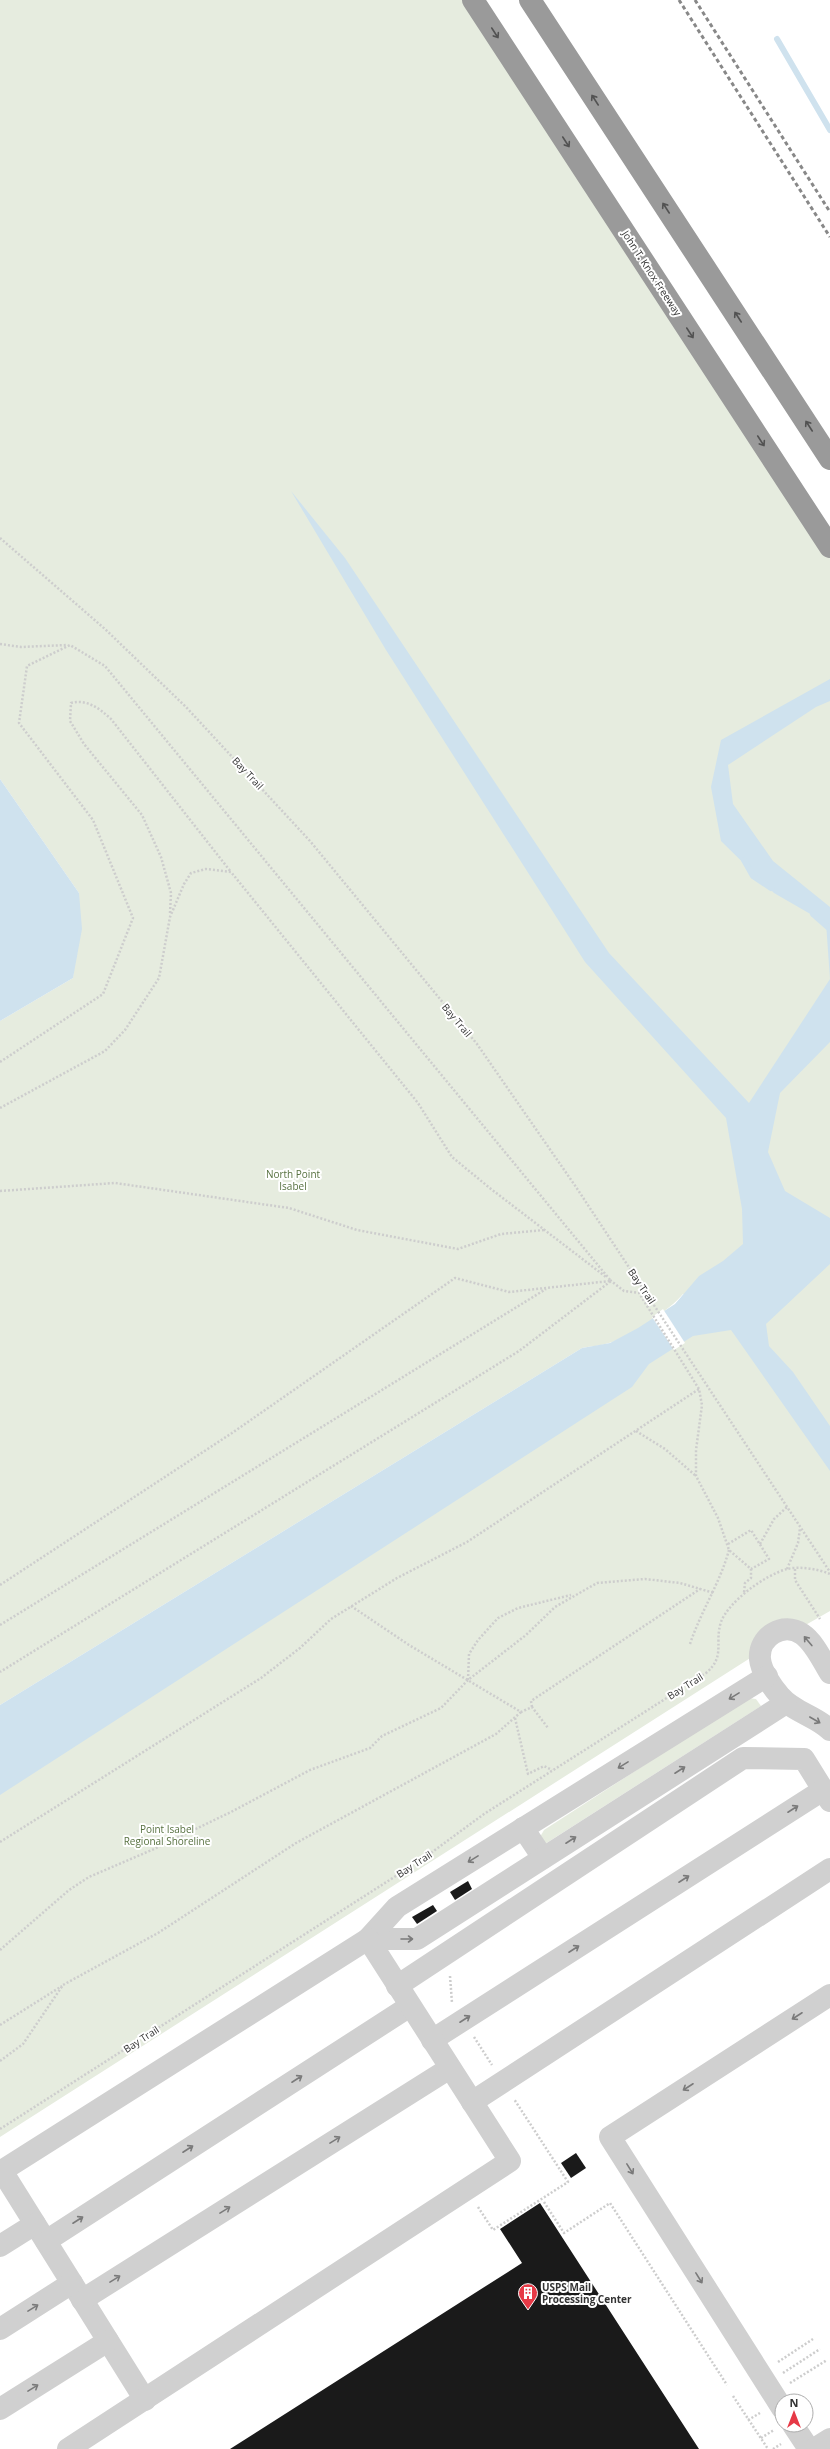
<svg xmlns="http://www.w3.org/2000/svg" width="830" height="2449" font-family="'Open Sans',sans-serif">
<rect width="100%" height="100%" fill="#fff"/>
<!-- green -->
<g fill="#e6ecdf">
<path d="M0,0h473l357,547v1064l-61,35 -769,491v-392l708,-443 -25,-8c-13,16 -54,43 -74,49 -9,3 -18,3 -27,5l-582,357v-684l73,-43 6,-85 -79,-114z"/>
<polygon points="748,1698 756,1699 761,1706 545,1844 540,1837 544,1830"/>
</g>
<!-- water -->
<g fill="#cfe2ee">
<polygon points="291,491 345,558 609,953 749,1103 830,979 826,923 774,893 721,841 711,787 721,740 830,679 830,701 816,707 728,765 733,804 773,861 830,907 830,1042 780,1093 768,1152 785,1191 830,1218 830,1264 766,1324 769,1346 793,1372 830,1426 830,1471 731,1330 693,1336 649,1364 632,1387 0,1795 0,1705 582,1348 610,1343 638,1328 675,1304 699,1276 723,1261 743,1244 742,1209 726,1118 585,962 386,650"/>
<polygon points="0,779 79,893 82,929 73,978 0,1021"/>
</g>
<!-- pier -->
<polygon fill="#fff" points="663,1309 685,1343 674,1350 652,1317"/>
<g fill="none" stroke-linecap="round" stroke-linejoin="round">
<!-- stream -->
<g stroke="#cfe2ee" stroke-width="6">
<polyline points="777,39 830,130"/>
<polyline points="744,860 753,876 771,888"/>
<polyline points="813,914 830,929"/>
</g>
</g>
<!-- building -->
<g fill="#1a1a1a">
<polygon points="468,1881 472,1889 455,1900 450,1892"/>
<polygon points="433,1905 437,1911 417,1924 412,1917"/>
<polygon points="576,2153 586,2168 571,2178 561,2163"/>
<polygon points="540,2203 699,2449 230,2449 522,2263 500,2229"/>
</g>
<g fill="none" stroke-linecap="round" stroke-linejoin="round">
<!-- path -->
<g stroke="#cdcdcd" stroke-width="2.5" stroke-dasharray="2 2" stroke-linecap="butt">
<polyline points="0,538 105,629 186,707 310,841 477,1044 576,1187 830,1572"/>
<polyline points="0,644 21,647 67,645"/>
<path d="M170,913l1,-20 -10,-36 -19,-42 -58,-71 -14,-23 1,-18c16,-4 28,5 40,16l120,153"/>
<polyline points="0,1062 103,994 133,918 93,820 19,723 27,666 70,645 105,666 611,1281 519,1351 0,1672"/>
<polyline points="0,1108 105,1051 125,1030 159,978 170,917 184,884 191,873 206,869 231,872 418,1103 452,1157 491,1189 606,1277"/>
<polyline points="0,1191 115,1183 289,1208 357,1230 458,1249 501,1234 544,1230"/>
<polyline points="610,1280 624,1291 639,1293 699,1389 702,1405 696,1450 696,1476 718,1518 729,1550 751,1569 751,1578 745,1583 744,1593"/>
<polyline points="636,1431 665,1449 696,1476"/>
<polyline points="728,1544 751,1530 769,1559 751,1569"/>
<polyline points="760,1544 774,1519 787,1507"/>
<polyline points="787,1569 798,1543 800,1528"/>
<polyline points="795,1569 795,1580 820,1619"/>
<polyline points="0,1585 232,1433 455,1278 509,1292 610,1281"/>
<polyline points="351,1606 409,1645 521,1712 532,1707 548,1728"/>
<polyline points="0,1625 546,1289"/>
<path d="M690,1644c11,-33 30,-61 39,-94"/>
<polyline points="468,1680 469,1654 478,1640 498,1618 518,1608 571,1595"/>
<polyline points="532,1707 531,1701 700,1589"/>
<polyline points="515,1718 528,1774 544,1766 552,1770"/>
<polyline points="0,1842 261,1678 300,1648 331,1619 397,1578 467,1542 699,1389"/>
<polyline points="0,1950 69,1890 89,1877 154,1849 231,1812 310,1770 370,1748 382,1736 441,1708 468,1680 526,1635 555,1607 597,1583 645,1579 680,1583 714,1593"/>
<polyline points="450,1976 452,2003"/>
<polyline points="0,2025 62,1986"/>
<polyline points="474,2037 492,2065"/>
<polyline points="0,2061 23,2044 63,1985 158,1933 296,1843 496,1734 521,1712"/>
<path d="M0,2129l424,-271 60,-44 222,-141c20,-17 8,-30 15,-51 8,-21 44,-47 66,-53 13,-3 31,0 43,5"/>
<polyline points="544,2202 564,2233 610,2203 727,2385"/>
<polyline points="478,2207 493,2230 568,2182 514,2099"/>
<polyline points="778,2362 813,2339"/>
<polyline points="783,2373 820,2349"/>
<polyline points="790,2383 827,2360"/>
<polyline points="733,2396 768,2449"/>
<polyline points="748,2420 760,2413"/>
<polyline points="761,2438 774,2430"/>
<polyline points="773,2449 781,2444"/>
</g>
<!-- minor -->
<g stroke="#d0d0d0" stroke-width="22">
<path d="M830,1673c-8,-13 -16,-31 -28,-39 -19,-13 -44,3 -42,25 1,12 12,28 20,37 13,16 36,20 50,34"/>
<polyline points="523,1828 543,1858"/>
<polyline points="368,1939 417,1939 786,1703"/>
<polyline points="397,1986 743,1758 804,1759 830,1801"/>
<polyline points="432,2040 823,1790"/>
<polyline points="472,2102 830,1869"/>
<polyline points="2,2171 145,2400"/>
<polyline points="0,2172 368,1939 397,1907 767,1676"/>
<polyline points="46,2241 410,2006"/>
<polyline points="0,2246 35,2224"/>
<polyline points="82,2300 450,2068"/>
<polyline points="0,2329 72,2283"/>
<polyline points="782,2408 610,2137 830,1995"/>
<polyline points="0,2409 108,2341"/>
<polyline points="793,2425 809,2449"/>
<polyline points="68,2449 510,2161 368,1939"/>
<polyline points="814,2449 830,2439"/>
</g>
<!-- highway -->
<g stroke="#9a9a9a" stroke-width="22">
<polyline points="473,0 830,547"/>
<polyline points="530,0 830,459"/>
</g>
<!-- rail -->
<g stroke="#888" stroke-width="3" stroke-dasharray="4 3" stroke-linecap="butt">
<polyline points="679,0 830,237"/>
<polyline points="695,0 830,212"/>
</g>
</g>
<!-- one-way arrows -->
<defs><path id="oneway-shaft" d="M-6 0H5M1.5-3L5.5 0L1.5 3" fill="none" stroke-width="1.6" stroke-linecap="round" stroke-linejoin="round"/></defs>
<g stroke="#525252">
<use href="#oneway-shaft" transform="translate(495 33) rotate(57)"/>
<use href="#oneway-shaft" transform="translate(595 100) rotate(-123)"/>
<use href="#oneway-shaft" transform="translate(566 142) rotate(57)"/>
<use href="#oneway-shaft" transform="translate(666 208) rotate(-123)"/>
<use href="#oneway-shaft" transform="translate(738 317) rotate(-123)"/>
<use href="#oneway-shaft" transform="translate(690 333) rotate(57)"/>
<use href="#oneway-shaft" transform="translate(809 426) rotate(-123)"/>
<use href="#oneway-shaft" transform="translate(761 441) rotate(57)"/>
</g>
<g stroke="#7a7a7a">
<use href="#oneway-shaft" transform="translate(808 1641) rotate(-130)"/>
<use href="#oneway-shaft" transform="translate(734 1696) rotate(148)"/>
<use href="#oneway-shaft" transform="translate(815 1720) rotate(30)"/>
<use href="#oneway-shaft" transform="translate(623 1765) rotate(148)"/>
<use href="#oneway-shaft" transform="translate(680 1770) rotate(-33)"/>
<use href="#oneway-shaft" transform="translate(793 1809) rotate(-33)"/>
<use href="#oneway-shaft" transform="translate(571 1840) rotate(-33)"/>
<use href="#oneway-shaft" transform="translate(473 1859) rotate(148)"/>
<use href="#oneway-shaft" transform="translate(684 1879) rotate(-33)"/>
<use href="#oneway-shaft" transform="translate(407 1939)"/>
<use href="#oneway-shaft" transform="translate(574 1949) rotate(-33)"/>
<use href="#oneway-shaft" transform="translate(797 2016) rotate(147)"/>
<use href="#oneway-shaft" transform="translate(465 2019) rotate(-33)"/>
<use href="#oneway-shaft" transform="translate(297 2079) rotate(-33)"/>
<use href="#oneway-shaft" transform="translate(688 2087) rotate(147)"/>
<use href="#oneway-shaft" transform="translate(335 2140) rotate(-32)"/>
<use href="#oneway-shaft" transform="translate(188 2149) rotate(-33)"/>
<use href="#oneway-shaft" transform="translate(630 2169) rotate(58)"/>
<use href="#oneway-shaft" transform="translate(225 2210) rotate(-32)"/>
<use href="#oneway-shaft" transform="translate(78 2220) rotate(-33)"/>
<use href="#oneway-shaft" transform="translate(699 2278) rotate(58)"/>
<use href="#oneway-shaft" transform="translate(115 2279) rotate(-32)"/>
<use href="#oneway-shaft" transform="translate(33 2308) rotate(-32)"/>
<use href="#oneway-shaft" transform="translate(33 2388) rotate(-32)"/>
</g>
<!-- icons -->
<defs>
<symbol id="building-pin" viewBox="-11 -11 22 30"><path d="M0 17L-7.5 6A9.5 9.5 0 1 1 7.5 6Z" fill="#e63946" stroke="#fff"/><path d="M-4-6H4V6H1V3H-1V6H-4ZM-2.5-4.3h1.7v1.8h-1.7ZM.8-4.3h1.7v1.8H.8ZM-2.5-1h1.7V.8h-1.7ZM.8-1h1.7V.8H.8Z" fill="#fff"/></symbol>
</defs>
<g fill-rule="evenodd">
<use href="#building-pin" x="517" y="2282" width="22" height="30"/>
</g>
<g text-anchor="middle" stroke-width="4" stroke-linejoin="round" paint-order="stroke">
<!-- street labels -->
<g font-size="10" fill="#333" stroke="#fff">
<text transform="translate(652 273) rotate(57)" y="4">John T. Knox Freeway</text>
<text transform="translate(248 773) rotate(47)" y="4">Bay Trail</text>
<text transform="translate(457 1020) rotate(50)" y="4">Bay Trail</text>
<text transform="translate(642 1286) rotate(56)" y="4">Bay Trail</text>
<text transform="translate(685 1686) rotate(-32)" y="4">Bay Trail</text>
<text transform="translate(414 1864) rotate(-33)" y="4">Bay Trail</text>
<text transform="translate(141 2039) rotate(-33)" y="4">Bay Trail</text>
</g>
<!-- park labels -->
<g font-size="10" fill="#56703f" stroke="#fff">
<text x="293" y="1178">North Point<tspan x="293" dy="12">Isabel</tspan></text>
<text x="167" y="1833">Point Isabel<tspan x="167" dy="12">Regional Shoreline</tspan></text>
</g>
<!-- poi labels -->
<g font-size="10" font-weight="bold" fill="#333" stroke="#fff" text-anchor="start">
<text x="542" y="2291">USPS Mail<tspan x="542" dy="12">Processing Center</tspan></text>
</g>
</g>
<!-- north arrow -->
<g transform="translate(794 2413)"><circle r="19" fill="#ffffff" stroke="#adadad"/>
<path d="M0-3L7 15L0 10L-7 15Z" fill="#e63946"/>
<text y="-6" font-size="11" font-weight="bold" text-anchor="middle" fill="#333333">N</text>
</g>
</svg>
